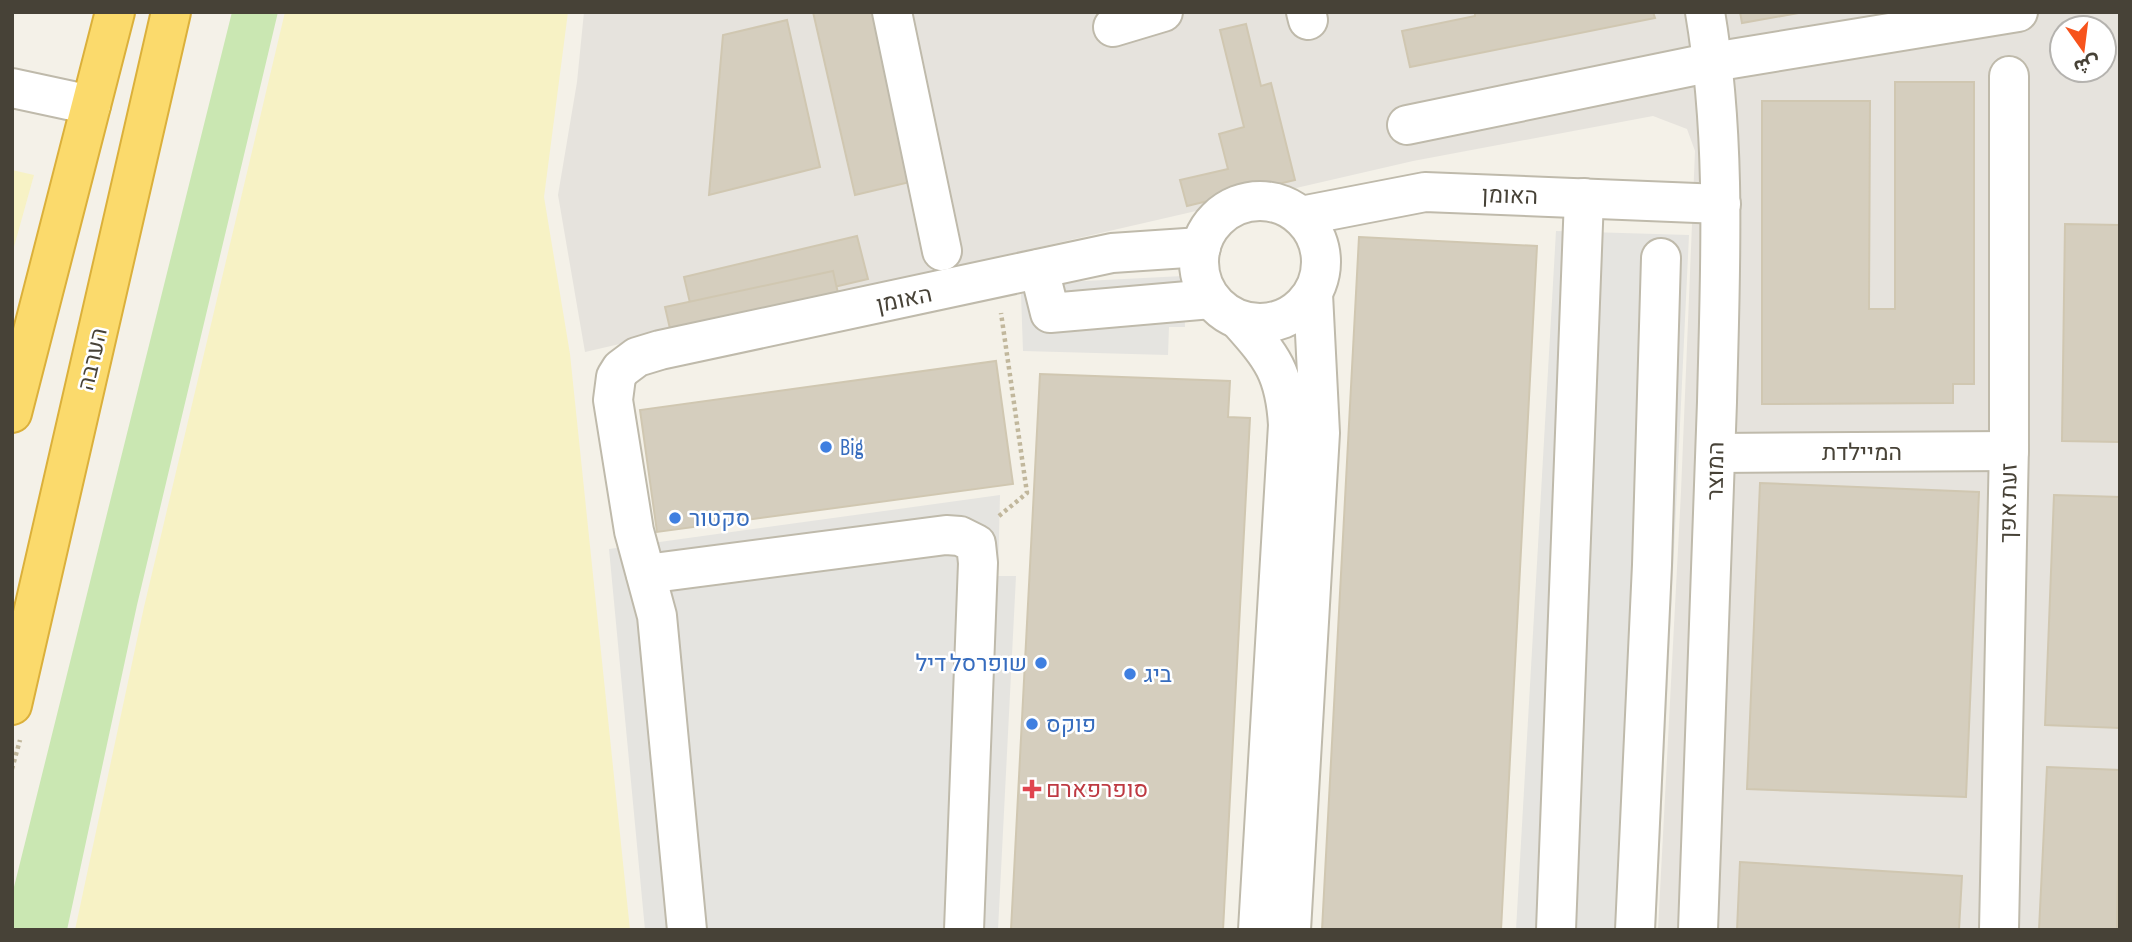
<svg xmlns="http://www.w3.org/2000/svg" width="2132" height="942" font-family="'Sofia Sans Condensed','Noto Sans Arabic',Heebo,sans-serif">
<rect width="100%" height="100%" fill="#f4f1e8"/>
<!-- industrial -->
<path fill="#e6e3dd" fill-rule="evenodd" d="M584,12h1536v918h-462l23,-438 14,-341 -8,-22 -34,-13 -240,45 -828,191 -27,-157 19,-113zM2062,28h42v42h-42z"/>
<!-- green -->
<polygon fill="#cae7b2" points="232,12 278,12 137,605 67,930 12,930 12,895"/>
<!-- sand -->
<g fill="#f7f2c5">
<polygon points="285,12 568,12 544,197 570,354 630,930 75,930 144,607"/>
<polygon points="12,170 34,175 12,254"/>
</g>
<!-- parking -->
<g fill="#e5e4e0">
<polygon points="1556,231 1689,235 1656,930 1516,930"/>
<polygon points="1183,276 1185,327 1169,327 1168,355 1023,351 1021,294 1065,282"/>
<polygon points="1000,495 998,576 1016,576 998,930 645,930 609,549"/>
</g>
<!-- building -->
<g fill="#d5cebe" stroke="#d0c7b1" stroke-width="2">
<polygon points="813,12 876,12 914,181 855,195"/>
<polygon points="1475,12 1653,12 1655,18 1410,67 1402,31 1475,16"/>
<polygon points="1740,12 1804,12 1742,23"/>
<polygon points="787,20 820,167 709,195 723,35"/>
<polygon points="1246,24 1261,86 1271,83 1295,180 1187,206 1180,180 1228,169 1219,134 1244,127 1220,30"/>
<polygon points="1895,82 1974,82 1974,384 1953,384 1953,403 1762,404 1762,101 1870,101 1869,309 1895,309"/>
<polygon points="2065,224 2120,225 2120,442 2062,441"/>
<polygon points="857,236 868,279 694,320 684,277"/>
<polygon points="1359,237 1537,246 1501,930 1322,930"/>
<polygon points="833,271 842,311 674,346 665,307"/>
<polygon points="996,361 1013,484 657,532 640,410"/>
<polygon points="1040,374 1230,381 1228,417 1250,418 1223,930 1011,930"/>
<polygon points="1760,483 1979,492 1966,797 1747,789"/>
<polygon points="2054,495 2120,497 2120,728 2045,725"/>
<polygon points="2047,767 2120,770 2117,930 2039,930"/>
<polygon points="1740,862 1962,876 1959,930 1737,930"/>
</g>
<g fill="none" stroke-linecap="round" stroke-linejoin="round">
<defs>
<g id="minor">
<polyline points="892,12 942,251"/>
<polyline points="1306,12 1308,20"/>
<polyline points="1113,27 1163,12"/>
<polyline points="12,88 91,105"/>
<polyline points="1407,125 1713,62 2018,12"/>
<circle cx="1260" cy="262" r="61"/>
<polyline points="1301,216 1425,192 1721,204"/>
<polyline points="1039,269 1050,313 1211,299"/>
<path d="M1239,320c33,37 46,53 49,105l-30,505"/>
<polyline points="1716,453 2009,451"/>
<polyline points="646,574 946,535 960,536 976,544 978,563 964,930"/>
<polyline points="687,930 657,616 634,531 613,400 616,377 621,369 637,357 660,350 1112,253 1201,247"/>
<polyline points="1291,930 1320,433 1313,294"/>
<polyline points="1556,930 1584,198"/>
<polyline points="1635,930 1652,565 1661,258"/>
<path d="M1698,930c7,-176 14,-352 19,-528 3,-130 10,-261 -12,-390"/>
<polyline points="1999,930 2009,445 2009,76"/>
</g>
<g id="highway">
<polyline points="12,413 115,12"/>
<polyline points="12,705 171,12"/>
</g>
</defs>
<!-- minor casing -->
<use href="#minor" stroke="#bfbaab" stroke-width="42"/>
<!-- highway casing -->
<use href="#highway" stroke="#dbb03b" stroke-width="42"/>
<!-- path -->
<g stroke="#c1b79c" stroke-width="4.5" stroke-dasharray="3.5 3.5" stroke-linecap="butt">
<polyline points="999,516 1027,493 1001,313"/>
<polyline points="12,769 20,740"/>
</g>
<!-- minor -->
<use href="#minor" stroke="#fff" stroke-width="38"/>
<!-- highway -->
<use href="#highway" stroke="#fbda6c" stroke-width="38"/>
</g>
<!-- markers -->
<g fill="#3f7fe0" stroke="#fff" stroke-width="2.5">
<circle cx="826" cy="447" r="7"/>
<circle cx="675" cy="518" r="7"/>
<circle cx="1041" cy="663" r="7"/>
<circle cx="1130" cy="674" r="7"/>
<circle cx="1032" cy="724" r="7"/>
</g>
<path fill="#e0444e" stroke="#fff" stroke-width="2.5" d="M1028.5 778.5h7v7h7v7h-7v7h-7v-7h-7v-7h7z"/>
<g text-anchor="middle" stroke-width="5" stroke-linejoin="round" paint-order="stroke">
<!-- street labels -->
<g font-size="23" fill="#474237" stroke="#fff">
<text transform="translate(1510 195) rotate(2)" y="8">האומן</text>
<text transform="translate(904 299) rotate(-12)" y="8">האומן</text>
<text transform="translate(92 359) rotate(-77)" y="8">הערבה</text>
<text x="1862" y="460">המיילדת</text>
<text transform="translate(1715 471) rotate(-89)" y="8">המוצר</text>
<text transform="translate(2008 503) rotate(-89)" y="8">זעת אפך</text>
</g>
<!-- shop labels -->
<g font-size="23" fill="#366cbe" stroke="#fff" text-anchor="start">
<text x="840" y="455">Big</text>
<text x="689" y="526">סקטור</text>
<text x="1027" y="671" text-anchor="end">שופרסל דיל</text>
<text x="1144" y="682">ביג</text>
<text x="1046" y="732">פוקס</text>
</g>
<!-- health labels -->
<g font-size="23" fill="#be3a42" stroke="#fff" text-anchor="start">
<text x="1046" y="797">סופרפארם</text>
</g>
</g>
<!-- border -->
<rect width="2132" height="942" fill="none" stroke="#474237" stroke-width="28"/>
<!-- north arrow -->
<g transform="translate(2083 49) rotate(166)"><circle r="33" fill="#ffffff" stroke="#b5b3af" stroke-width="2"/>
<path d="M0-5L12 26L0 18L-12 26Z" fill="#f7531c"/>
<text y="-10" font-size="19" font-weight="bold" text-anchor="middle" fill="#474237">ش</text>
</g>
</svg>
